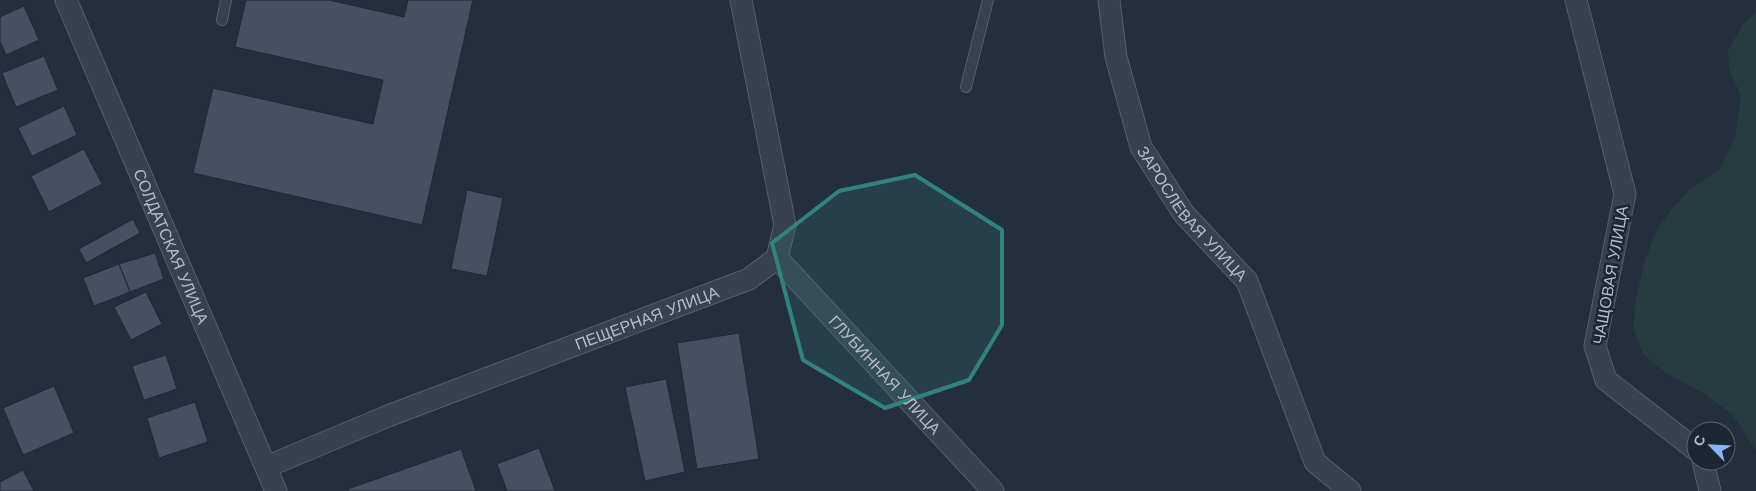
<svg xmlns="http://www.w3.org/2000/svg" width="1756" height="491" font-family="'Work Sans',sans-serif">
<rect width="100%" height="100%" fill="#242f3e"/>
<!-- green -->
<polygon fill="#263c3f" points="1756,12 1756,451 1733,415 1705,394 1666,373 1643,354 1633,328 1636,299 1645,260 1659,225 1689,190 1719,170 1735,138 1741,96 1729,68 1728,50 1744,23"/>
<!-- building -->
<g fill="#455162" stroke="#1f2835">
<polygon points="246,0 329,0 404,17 408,0 473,0 422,225 193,173 213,88 373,124 383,80 235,47"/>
<polygon points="24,6 39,40 6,55 0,41 0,17"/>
<polygon points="44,56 58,90 16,107 2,73"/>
<polygon points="64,106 77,135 32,156 18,128"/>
<polygon points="84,149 102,184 49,212 31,176"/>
<polygon points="467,190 503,198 487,276 451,269"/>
<polygon points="133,219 140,233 86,263 79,249"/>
<polygon points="155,253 164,279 130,292 119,264"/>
<polygon points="119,264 130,292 94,306 83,278"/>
<polygon points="146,292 162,324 131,340 114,307"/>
<polygon points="739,333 759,459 697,469 677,343"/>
<polygon points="166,355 177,389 144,400 132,366"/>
<polygon points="666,379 685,472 645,481 625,387"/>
<polygon points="54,386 74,433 23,455 3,408"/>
<polygon points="195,402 208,442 159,458 147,418"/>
<polygon points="539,448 555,491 507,491 497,464"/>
<polygon points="461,449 476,491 349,491 348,489"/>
<polygon points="23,470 34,491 0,491 0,482"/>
</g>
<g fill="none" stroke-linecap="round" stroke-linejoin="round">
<defs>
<g id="service">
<polyline points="222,20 226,0"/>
<polyline points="966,87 988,0"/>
</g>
<g id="minor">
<path id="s1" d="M66,0l210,491"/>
<path id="s2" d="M1109,0l7,57 25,90 43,67 63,67 68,181 35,29"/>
<polyline points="1576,0 1625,194 1595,346 1606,380 1696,450"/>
<path id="s3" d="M777,258l216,233"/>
<polyline points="1703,461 1710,491"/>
<path id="s4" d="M266,467l122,-51 361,-137 28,-21 8,-33 -44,-225"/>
</g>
</defs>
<!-- service casing -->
<use href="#service" stroke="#565f6c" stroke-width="12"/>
<!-- minor casing -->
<use href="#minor" stroke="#565f6c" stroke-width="23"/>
<!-- service -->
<use href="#service" stroke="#38414e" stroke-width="10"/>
<!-- minor -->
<use href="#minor" stroke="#38414e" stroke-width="21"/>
</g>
<!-- marked area -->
<path fill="#308480" fill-opacity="0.2" stroke="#308480" stroke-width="4" stroke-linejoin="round" d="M915,175l87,55v95l-33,55 -84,28 -82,-48 -31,-117 67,-52z"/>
<g text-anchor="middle" stroke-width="5" stroke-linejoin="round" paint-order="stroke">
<!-- street labels -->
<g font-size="16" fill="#b4bcc9" stroke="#1d2633">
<text dy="6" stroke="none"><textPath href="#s2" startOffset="235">ЗАРОСЛЕВАЯ УЛИЦА</textPath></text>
<text dy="6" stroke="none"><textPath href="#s1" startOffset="268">СОЛДАТСКАЯ УЛИЦА</textPath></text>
<text transform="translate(1610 275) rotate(-80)" y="6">ЧАЩОВАЯ УЛИЦА</text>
<text dy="6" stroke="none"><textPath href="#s4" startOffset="409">ПЕЩЕРНАЯ УЛИЦА</textPath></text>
<text dy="6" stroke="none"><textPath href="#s3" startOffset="159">ГЛУБИННАЯ УЛИЦА</textPath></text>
</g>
</g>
<!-- north arrow -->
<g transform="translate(1711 446) rotate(294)"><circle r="24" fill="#1d2633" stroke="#59626f"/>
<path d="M0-4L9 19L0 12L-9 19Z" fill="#8ab4f8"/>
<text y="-8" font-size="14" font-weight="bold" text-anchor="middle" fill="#b4bcc9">С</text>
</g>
</svg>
